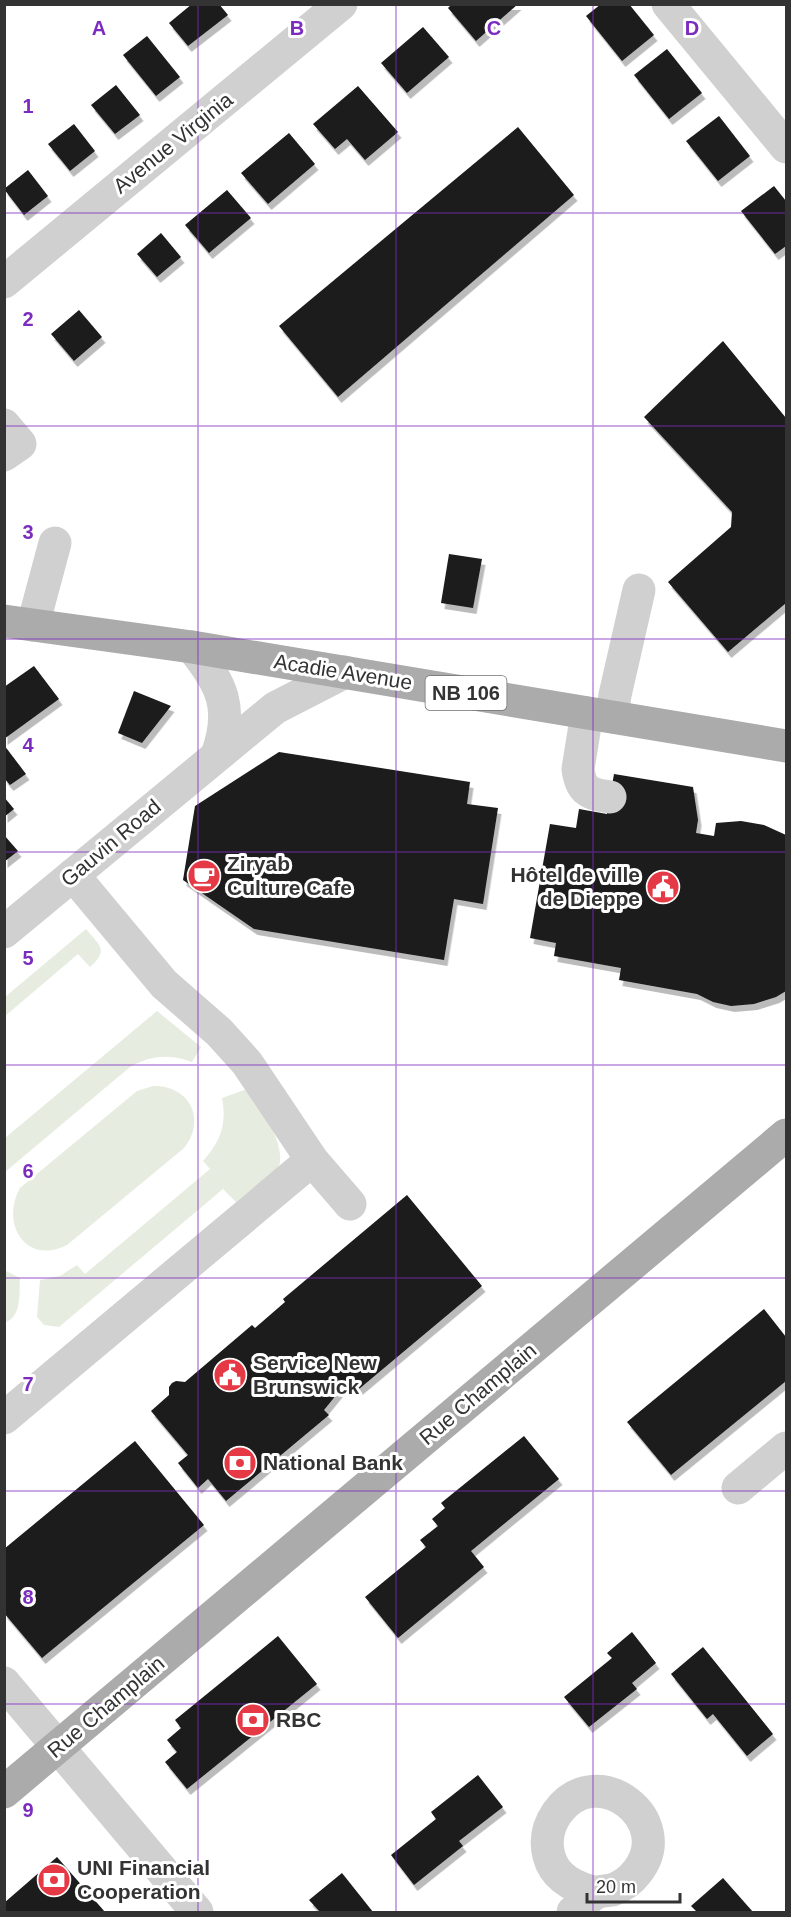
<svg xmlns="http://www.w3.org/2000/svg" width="791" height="1917" font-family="Arial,sans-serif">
<defs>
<filter id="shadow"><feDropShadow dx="3.5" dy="6" stdDeviation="0" flood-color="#0004"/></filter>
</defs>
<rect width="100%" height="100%" fill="#fff"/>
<!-- green -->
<g fill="#e6ecdf">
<path d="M86,929c14,17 23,21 4,38l-12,-13 -73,62v-19z"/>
<path d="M157,1011l44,36 -9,15c-22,-8 -41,-7 -62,5l-125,105v-34z"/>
<path d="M153,1086c36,-1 54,33 31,62l-117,97c-41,21 -67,-21 -47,-57l117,-97z"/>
<path d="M247,1089c13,22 39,51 32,78l-43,35 -13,-13 -164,138 -15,-2 -7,-8 3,-37 20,-4 17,-11 8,9 125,-105 -7,-8c18,-20 24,-38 19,-63z"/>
<path d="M4,1270l16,8c-1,14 2,38 -14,44z"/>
</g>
<!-- building -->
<g fill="#1a1a1a" filter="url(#shadow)">
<polygon points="192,4 219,4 228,15 188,46 169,23"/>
<polygon points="452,4 518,4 476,41 448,8"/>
<polygon points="601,4 629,4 654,35 622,61 586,16"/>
<polygon points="423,27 449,57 407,93 381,63"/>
<polygon points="147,36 180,77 156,96 123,55"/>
<polygon points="667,49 702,93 669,119 634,75"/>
<polygon points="116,85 140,115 115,134 91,105"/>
<polygon points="358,86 398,132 365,160 347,139 335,149 313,124"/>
<polygon points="719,116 750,156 718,181 686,141"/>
<polygon points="74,124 95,151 70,171 48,144"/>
<polygon points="518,127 574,195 338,397 279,326"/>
<polygon points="289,133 315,164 268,204 241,173"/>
<polygon points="28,170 48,196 24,215 4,189"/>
<polygon points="774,186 786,201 786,246 775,254 741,211"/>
<polygon points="227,190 251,218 209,253 185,225"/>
<polygon points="161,233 181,257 157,277 137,254"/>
<polygon points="79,310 102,337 74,361 51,334"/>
<polygon points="723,341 786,418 786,603 728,652 668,582 731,527 732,512 644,417"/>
<polygon points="449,554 482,559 473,608 441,603"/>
<polygon points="34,666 59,699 4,739 4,687"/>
<polygon points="134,691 171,706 142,743 118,733"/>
<polygon points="4,745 26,774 10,785 4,778"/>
<polygon points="279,752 470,782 467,804 498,808 483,904 454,899 444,960 254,929 183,880 195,806"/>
<polygon points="614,774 693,787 698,820 696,833 714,836 716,823 741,821 764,825 786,835 786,991 776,997 754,1004 731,1006 713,1002 697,994 619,980 621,968 554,956 556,943 530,938 550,824 576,828 579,809 607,814"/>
<polygon points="4,797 14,809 4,817"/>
<polygon points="4,835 18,851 4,862"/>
<polygon points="407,1195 482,1286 359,1389 350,1378 324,1410 329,1415 226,1501 208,1479 198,1488 178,1463 188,1455 151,1411 169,1395 169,1387 172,1383 176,1381 185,1382 252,1325 255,1328 285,1302 283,1299"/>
<polygon points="764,1309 786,1337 786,1381 671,1475 627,1422"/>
<polygon points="524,1436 559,1479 471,1551 484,1567 398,1638 365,1597 426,1547 420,1540 438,1526 432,1519 445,1508 441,1503"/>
<polygon points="135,1441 204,1525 42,1658 4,1613 4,1549"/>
<polygon points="632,1632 656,1663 632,1683 637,1689 589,1727 564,1697 612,1658 607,1653"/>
<polygon points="278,1636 317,1684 187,1789 165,1762 177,1752 167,1740 181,1728 175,1720"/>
<polygon points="703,1647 773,1734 747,1756 713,1714 707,1719 671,1674"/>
<polygon points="478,1775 503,1807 459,1841 463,1846 414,1885 391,1855 436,1819 431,1812"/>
<polygon points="57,1857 105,1912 4,1912 4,1903"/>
<polygon points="342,1873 373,1912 320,1912 309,1900"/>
<polygon points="723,1878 753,1912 697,1912 691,1906"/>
</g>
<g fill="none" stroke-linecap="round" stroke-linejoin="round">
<!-- minor -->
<g stroke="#d0d0d0" stroke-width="33">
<polyline points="668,4 786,147"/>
<polyline points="4,282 341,4"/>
<polyline points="4,425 20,444 4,455"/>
<polyline points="33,625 55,543"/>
<path d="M192,647c30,37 42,61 25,108"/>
<path d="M587,713l-9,56c3,23 12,25 32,28"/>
<polyline points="612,717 615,695 639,590"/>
<polyline points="73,875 164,984 219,1032 247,1063 312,1160 350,1204"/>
<polyline points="4,932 275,708 345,672"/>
<polyline points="4,1418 312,1160"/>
<polyline points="738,1488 786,1448"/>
<polyline points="4,1683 197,1912"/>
<path d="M573,1912c8,-6 16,-16 25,-20 4,-1 9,-1 14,-2 9,-3 19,-10 25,-18 41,-51 -40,-115 -80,-59 -9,13 -12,28 -8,43 6,23 27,32 48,37"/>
</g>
<!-- major -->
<g stroke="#ababab" stroke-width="33">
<polyline points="4,621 192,647 786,746"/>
<polyline points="4,1792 786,1135"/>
</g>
</g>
<!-- grid -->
<path fill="none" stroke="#7b2cbf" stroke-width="1.5" stroke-opacity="0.55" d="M198,4v1908M396,4v1908M593,4v1908M4,213h782M4,426h782M4,639h782M4,852h782M4,1065h782M4,1278h782M4,1491h782M4,1704h782"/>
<!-- icons -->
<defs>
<symbol id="cafe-disc" viewBox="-11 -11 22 22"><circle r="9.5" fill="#e63946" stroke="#fff"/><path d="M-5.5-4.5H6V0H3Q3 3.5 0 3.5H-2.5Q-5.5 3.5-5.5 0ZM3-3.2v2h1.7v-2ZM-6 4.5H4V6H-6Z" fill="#fff"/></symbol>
<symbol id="civic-disc" viewBox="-11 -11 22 22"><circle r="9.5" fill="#e63946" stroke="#fff"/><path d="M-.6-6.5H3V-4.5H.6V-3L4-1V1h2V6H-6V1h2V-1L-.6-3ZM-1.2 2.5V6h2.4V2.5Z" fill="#fff"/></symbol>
<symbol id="bank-disc" viewBox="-11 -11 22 22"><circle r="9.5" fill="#e63946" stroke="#fff"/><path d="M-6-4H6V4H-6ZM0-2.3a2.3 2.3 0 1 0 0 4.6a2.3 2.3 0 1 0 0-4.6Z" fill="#fff"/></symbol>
</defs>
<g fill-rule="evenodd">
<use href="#cafe-disc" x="185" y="857" width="38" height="38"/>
<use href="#civic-disc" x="644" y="868" width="38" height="38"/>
<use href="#civic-disc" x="211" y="1356" width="38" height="38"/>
<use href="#bank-disc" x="221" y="1444" width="38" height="38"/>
<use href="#bank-disc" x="234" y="1701" width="38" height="38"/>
<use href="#bank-disc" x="35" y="1861" width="38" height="38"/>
</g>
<g text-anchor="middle" stroke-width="6" stroke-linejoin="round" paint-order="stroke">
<!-- shield labels -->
<rect fill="#fff" stroke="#707070" stroke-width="1.5" x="425.5" y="676" width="81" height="34" rx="4.5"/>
<g font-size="20" font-weight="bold" fill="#333">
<text x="466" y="700">NB 106</text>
</g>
<!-- street labels -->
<g font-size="21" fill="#333" stroke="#fff">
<text transform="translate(173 143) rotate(-39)" y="7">Avenue Virginia</text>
<text transform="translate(343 672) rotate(9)" y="7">Acadie Avenue</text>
<text transform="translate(111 843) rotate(-40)" y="7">Gauvin Road</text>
<text transform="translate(478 1394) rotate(-40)" y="7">Rue Champlain</text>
<text transform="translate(106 1707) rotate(-40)" y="7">Rue Champlain</text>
</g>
<!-- poi labels -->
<g font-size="21" font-weight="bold" fill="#333" stroke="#fff" text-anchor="start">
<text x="227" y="871">Ziryab<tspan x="227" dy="24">Culture Cafe</tspan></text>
<text x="640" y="882" text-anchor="end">Hôtel de ville<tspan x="640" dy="24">de Dieppe</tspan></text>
<text x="253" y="1370">Service New<tspan x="253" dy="24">Brunswick</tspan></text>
<text x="263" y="1470">National Bank</text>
<text x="276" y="1727">RBC</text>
<text x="77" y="1875">UNI Financial<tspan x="77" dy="24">Cooperation</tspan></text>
</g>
</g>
<g font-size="20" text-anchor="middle" font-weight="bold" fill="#7b2cbf" stroke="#fff" stroke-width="6" stroke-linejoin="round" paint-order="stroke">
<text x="99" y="35">A</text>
<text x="297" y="35">B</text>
<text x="494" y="35">C</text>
<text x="692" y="35">D</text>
<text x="28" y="113">1</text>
<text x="28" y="326">2</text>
<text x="28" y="539">3</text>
<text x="28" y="752">4</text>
<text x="28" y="965">5</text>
<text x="28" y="1178">6</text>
<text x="28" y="1391">7</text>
<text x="28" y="1604">8</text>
<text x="28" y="1817">9</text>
</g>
<!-- border -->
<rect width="791" height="1917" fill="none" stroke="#333333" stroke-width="12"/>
<!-- scale -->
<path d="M587 1893v9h93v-9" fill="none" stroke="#333333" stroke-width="3"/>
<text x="596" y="1893" font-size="18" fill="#333333" stroke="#ffffff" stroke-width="4.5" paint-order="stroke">20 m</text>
</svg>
